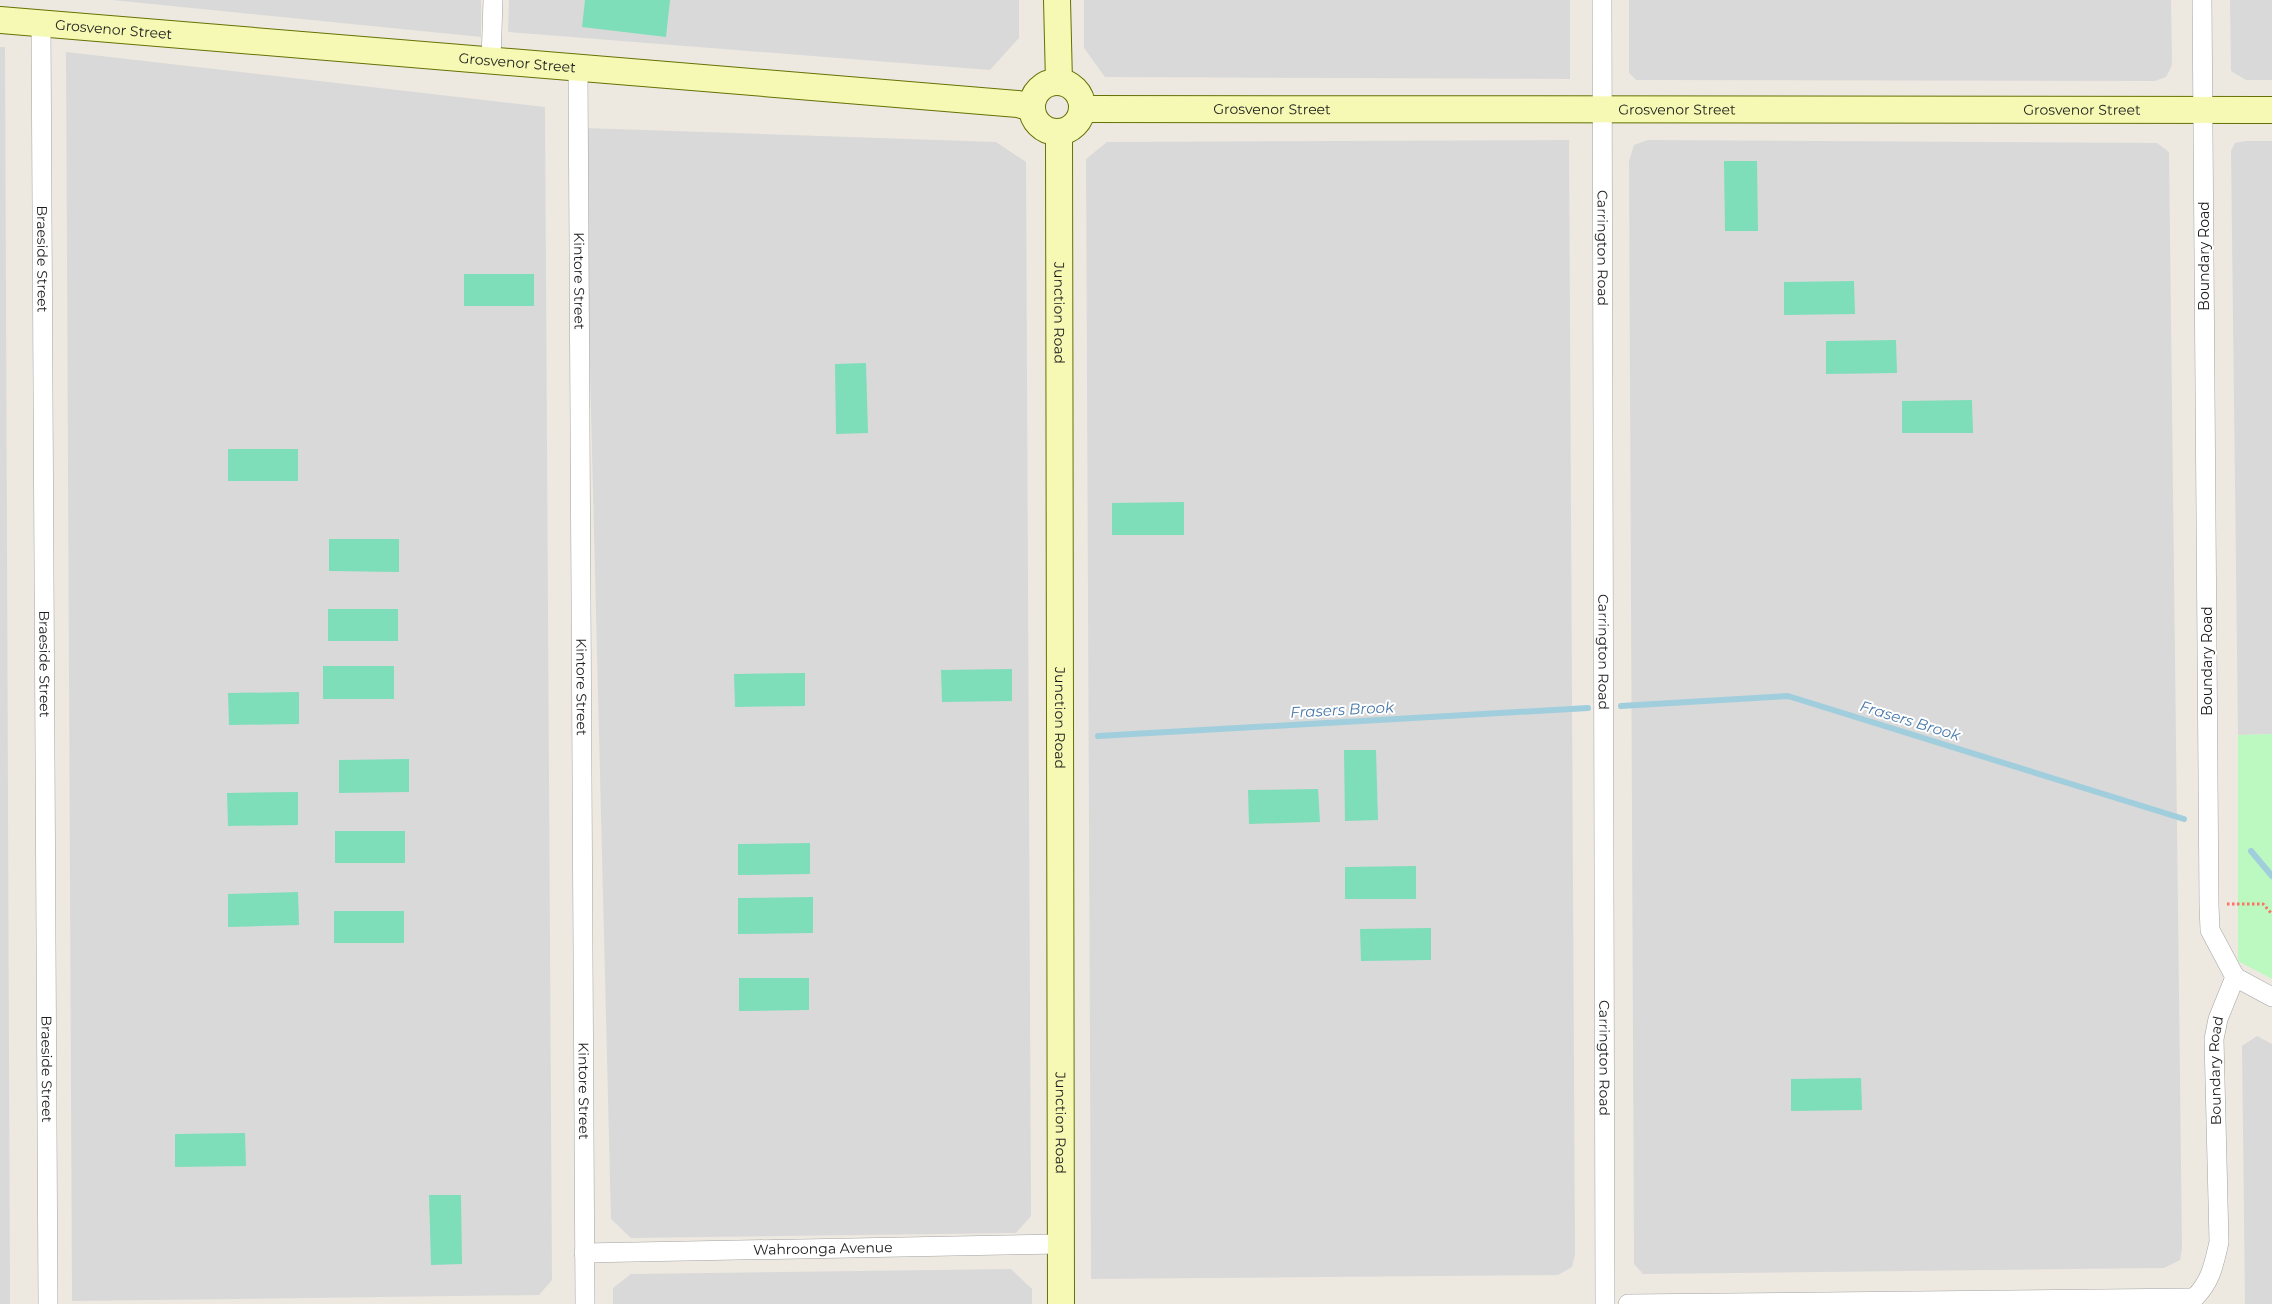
<svg xmlns="http://www.w3.org/2000/svg" width="2272" height="1304" font-family="Montserrat,sans-serif">
<rect width="100%" height="100%" fill="#ede9e1"/>
<!-- residential -->
<g fill="#dad9d9">
<polygon points="112,0 481,0 481,37"/>
<polygon points="509,0 1019,0 1019,38 990,70 508,32"/>
<polygon points="1084,0 1570,0 1570,79 1105,77 1084,48"/>
<polygon points="1629,0 2171,0 2172,65 2166,77 2155,81 1636,80 1629,73"/>
<polygon points="2230,0 2272,0 2272,80 2246,80 2231,71"/>
<polygon points="0,47 5,47 10,1304 0,1304"/>
<polygon points="66,52 545,107 552,1280 539,1295 72,1301"/>
<polygon points="584,128 996,142 1026,162 1031,1216 1016,1233 631,1238 611,1219"/>
<polygon points="1569,140 1575,1255 1572,1267 1558,1275 1091,1279 1086,159 1107,142"/>
<polygon points="1648,140 2157,143 2169,152 2182,1249 2180,1260 2164,1268 1643,1274 1634,1264 1629,161 1634,145"/>
<polygon points="2246,141 2272,141 2272,734 2238,735 2231,151 2235,143"/>
<polygon points="2257,1036 2272,1044 2272,1304 2245,1304 2242,1046"/>
<polygon points="1011,1269 1032,1289 1032,1304 613,1304 613,1288 631,1274"/>
</g>
<!-- park -->
<polygon fill="#bcf9c1" points="2272,734 2272,979 2238,961 2238,735"/>
<!-- pitch -->
<g fill="#7edeb9">
<polygon points="585,0 670,0 666,37 582,27"/>
<polygon points="1724,161 1757,161 1758,231 1725,231"/>
<rect x="464" y="274" width="70" height="32"/>
<polygon points="1854,281 1855,314 1784,315 1784,282"/>
<polygon points="1896,340 1897,373 1826,374 1826,341"/>
<polygon points="866,363 868,433 836,434 835,364"/>
<polygon points="1972,400 1973,433 1902,433 1902,401"/>
<rect x="228" y="449" width="70" height="32"/>
<polygon points="1184,502 1184,535 1112,535 1112,503"/>
<polygon points="329,539 399,539 399,572 329,571"/>
<rect x="328" y="609" width="70" height="32"/>
<rect x="323" y="666" width="71" height="33"/>
<polygon points="1012,669 1012,701 942,702 941,670"/>
<polygon points="805,673 805,706 735,707 734,674"/>
<polygon points="299,692 299,724 229,725 228,693"/>
<polygon points="1344,750 1376,750 1378,820 1345,821"/>
<polygon points="409,759 409,792 339,793 339,760"/>
<polygon points="1318,789 1320,822 1249,824 1248,790"/>
<polygon points="298,792 298,825 228,826 227,793"/>
<rect x="335" y="831" width="70" height="32"/>
<polygon points="810,843 810,874 738,875 738,844"/>
<polygon points="1416,866 1416,899 1345,899 1345,867"/>
<polygon points="298,892 299,925 228,927 228,894"/>
<polygon points="813,897 813,933 738,934 738,898"/>
<rect x="334" y="911" width="70" height="32"/>
<polygon points="1431,928 1431,960 1361,961 1360,929"/>
<polygon points="739,978 809,978 809,1010 739,1011"/>
<polygon points="1861,1078 1862,1110 1791,1111 1791,1079"/>
<polygon points="245,1133 246,1166 175,1167 175,1134"/>
<polygon points="429,1195 461,1195 462,1264 431,1265"/>
</g>
<g fill="none" stroke-linecap="round" stroke-linejoin="round">
<!-- stream -->
<g stroke="#a1cedc" stroke-width="6">
<polyline points="1621,706 1788,696 2184,819"/>
<polyline points="1098,736 1588,708"/>
<polyline points="2251,851 2272,876"/>
</g>
<defs>
<g id="street">
<path id="s1" d="M1602,0l3,1304"/>
<path id="s2" d="M41,23l7,1281"/>
<polyline points="491,62 493,0"/>
<path id="s3" d="M578,69l7,1235"/>
<polyline points="2235,977 2272,997"/>
<path id="s4" d="M584,1253l477,-9"/>
<path id="s5" d="M2194,1298c17,-16 20,-34 25,-56l-5,-203 4,-20 17,-42 -25,-47 -1,-25 -7,-905"/>
<polyline points="1628,1304 2194,1298"/>
</g>
<g id="secondary">
<polyline points="1057,0 1059,82"/>
<path id="s6" d="M0,20l1018,84 14,4"/>
<circle cx="1057" cy="107" r="25"/>
<path id="s7" d="M1082,109l1190,1"/>
<path id="s8" d="M1059,132l2,1172"/>
</g>
</defs>
<!-- street casing -->
<use href="#street" stroke="#a3a3a3" stroke-width="20"/>
<!-- secondary casing -->
<use href="#secondary" stroke="#657104" stroke-width="28"/>
<!-- path -->
<polyline stroke="#fa7565" stroke-width="3" stroke-dasharray="2.5 2.5" stroke-linecap="butt" points="2227,904 2263,904 2272,914"/>
<!-- street -->
<use href="#street" stroke="#fff" stroke-width="19"/>
<!-- secondary -->
<use href="#secondary" stroke="#f6f9b3" stroke-width="26"/>
</g>
<g text-anchor="middle" stroke-width="4" stroke-linejoin="round" paint-order="stroke">
<!-- street labels -->
<g font-size="14" fill="#1c1c1c" stroke="#fff">
<text dy="5" stroke="none"><textPath href="#s6" startOffset="114">Grosvenor Street</textPath></text>
<text dy="5" stroke="none"><textPath href="#s6" startOffset="519">Grosvenor Street</textPath></text>
<text dy="5" stroke="none"><textPath href="#s7" startOffset="190">Grosvenor Street</textPath></text>
<text dy="5" stroke="none"><textPath href="#s7" startOffset="595">Grosvenor Street</textPath></text>
<text dy="5" stroke="none"><textPath href="#s7" startOffset="1000">Grosvenor Street</textPath></text>
<text dy="5" stroke="none"><textPath href="#s1" startOffset="248">Carrington Road</textPath></text>
<text transform="translate(2204 256) rotate(-90)" y="5">Boundary Road</text>
<text dy="5" stroke="none"><textPath href="#s2" startOffset="236">Braeside Street</textPath></text>
<text dy="5" stroke="none"><textPath href="#s3" startOffset="212">Kintore Street</textPath></text>
<text dy="5" stroke="none"><textPath href="#s8" startOffset="181">Junction Road</textPath></text>
<text dy="5" stroke="none"><textPath href="#s1" startOffset="652">Carrington Road</textPath></text>
<text transform="translate(2207 661) rotate(-90)" y="5">Boundary Road</text>
<text dy="5" stroke="none"><textPath href="#s2" startOffset="641">Braeside Street</textPath></text>
<text dy="5" stroke="none"><textPath href="#s3" startOffset="618">Kintore Street</textPath></text>
<text dy="5" stroke="none"><textPath href="#s8" startOffset="586">Junction Road</textPath></text>
<text dy="5" stroke="none"><textPath href="#s1" startOffset="1058">Carrington Road</textPath></text>
<text dy="5" stroke="none"><textPath href="#s2" startOffset="1046">Braeside Street</textPath></text>
<text dy="5" stroke="none"><textPath href="#s5" startOffset="234">Boundary Road</textPath></text>
<text dy="5" stroke="none"><textPath href="#s3" startOffset="1022">Kintore Street</textPath></text>
<text dy="5" stroke="none"><textPath href="#s8" startOffset="991">Junction Road</textPath></text>
<text dy="5" stroke="none"><textPath href="#s4" startOffset="239">Wahroonga Avenue</textPath></text>
</g>
<!-- water labels -->
<g font-size="15" font-style="italic" fill="#4879ab" stroke="#fff">
<text transform="translate(1342 710) rotate(-3)" y="5">Frasers Brook</text>
<text transform="translate(1910 721) rotate(17)" y="5">Frasers Brook</text>
</g>
</g>
</svg>
